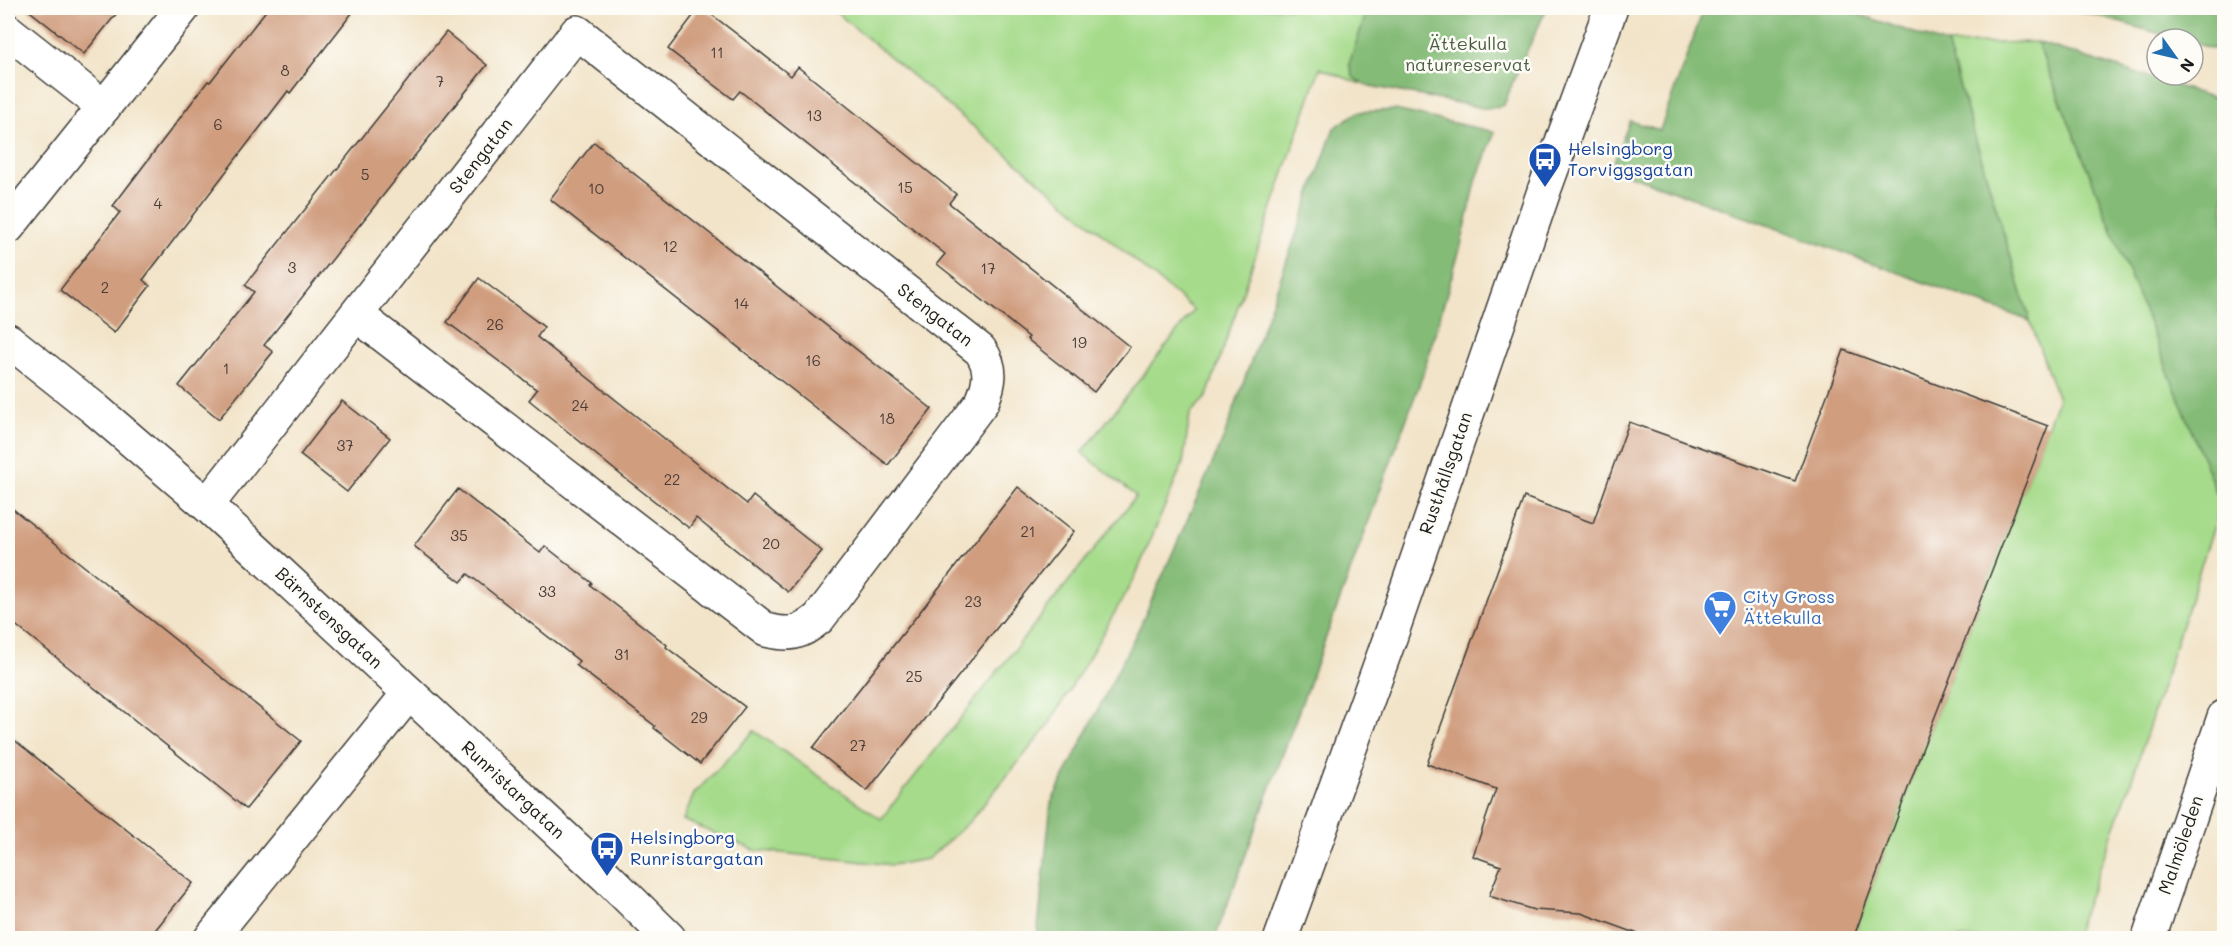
<svg xmlns="http://www.w3.org/2000/svg" width="2232" height="946" font-family="Mali,sans-serif">
<rect width="100%" height="100%" fill="#fdfcf7"/>
<filter id="ink" filterUnits="userSpaceOnUse"><feTurbulence type="fractalNoise" baseFrequency=".0167" numOctaves="2"/><feDisplacementMap in="SourceGraphic" scale="12" xChannelSelector="R" yChannelSelector="G"/><feConvolveMatrix kernelMatrix="1 2 1 2 8 2 1 2 1" color-interpolation-filters="sRGB"/></filter>
<filter id="wash" filterUnits="userSpaceOnUse"><feTurbulence type="fractalNoise" baseFrequency=".008" numOctaves="4" result="noise"/><feDisplacementMap in="SourceGraphic" scale="24" xChannelSelector="R" yChannelSelector="G"/><feGaussianBlur stdDeviation="1.35" result="paint"/><feColorMatrix in="noise" values="0 0 0 0 0 0 0 0 0 0 0 0 0 0 0 0 0 1.4 0 .05"/><feComposite in="paint" operator="in"/></filter>
<g filter="url(#wash)">
<rect width="100%" height="100%" fill="#f2e4c9"/>
<!-- green -->
<g fill="#a6db8b" stroke="#617c54" stroke-width="1.5">
<polygon points="831,8 1546,8 1498,108 1358,83 1320,68 1207,396 1190,414 1183,463 1135,577 1091,654 1048,726 970,821 928,859 892,865 754,850 683,820 694,794 754,731 881,819 1136,496 1082,453 1194,310"/>
<polygon points="2037,42 2221,504 2130,785 2074,938 1853,938 1922,750 2058,399 2030,321 1947,44"/>
</g>
<!-- forest -->
<g fill="#84bb77" stroke="#506c4a" stroke-width="1.5">
<polygon points="1368,8 1547,8 1514,79 1504,105 1488,109 1365,85 1353,77 1349,64"/>
<polygon points="1704,8 1840,8 1947,44 2030,321 1611,168 1630,121 1660,130"/>
<polygon points="2069,8 2224,8 2224,52 2193,43 2193,39 2178,39"/>
<polygon points="2037,42 2224,101 2224,495 2221,504"/>
<polygon points="1395,110 1495,132 1477,178 1461,245 1422,377 1215,938 1037,938 1051,803 1141,624 1224,437 1334,128 1358,112"/>
</g>
<g id="blocks">
<!-- building -->
<g fill="#d09d7f">
<polygon points="26,8 121,8 84,54"/>
<polygon points="268,8 356,8 290,93 288,91 143,280 150,286 114,333 60,290 120,212 113,206 208,81 210,82"/>
<polygon points="699,8 703,8 791,76 798,67 956,194 949,203 1130,347 1094,392 1027,339 1029,337 937,264 945,254 740,91 733,99 668,49"/>
<polygon points="446,32 487,65 264,345 273,352 219,419 179,386 254,292 245,285"/>
<polygon points="594,142 932,409 888,465 550,199"/>
<polygon points="479,278 544,327 537,337 631,412 747,504 753,496 822,551 788,592 696,518 689,528 621,475 529,400 537,390 447,322"/>
<polygon points="1844,350 2048,426 1922,750 1853,939 1652,939 1581,913 1534,910 1489,896 1501,866 1473,856 1496,789 1427,764 1524,497 1593,523 1629,422 1795,481"/>
<polygon points="342,401 390,438 347,492 300,455"/>
<polygon points="1018,487 1074,531 867,791 813,748"/>
<polygon points="458,489 540,553 545,546 592,583 590,585 667,645 666,647 745,707 700,764 654,728 655,726 576,665 579,661 468,574 461,582 414,546"/>
<polygon points="8,505 301,741 246,809 8,619"/>
<polygon points="8,735 193,883 148,939 8,939"/>
</g>
</g>
</g>
<g filter="url(#ink)">
<use href="#blocks" fill-opacity="0" stroke="#3c3a36" stroke-width="1.5"/>
<g fill="none" stroke-linecap="round" stroke-linejoin="round">
<defs>
<g id="minor">
<polyline points="8,31 104,107"/>
<polyline points="8,227 183,8"/>
<polyline points="8,340 95,409 207,505 607,877 669,938"/>
<path d="M207,505l370,-473 403,318c13,18 10,33 2,52l-163,216c-19,16 -29,18 -53,12l-409,-315"/>
<polyline points="211,938 409,693"/>
</g>
<polyline id="secondary" points="1281,938 1391,635 1545,188 1611,8"/>
<polyline id="motorway" points="2149,938 2224,717"/>
</defs>
<!-- minor casing -->
<use href="#minor" stroke="#3c3a36" stroke-width="36"/>
<!-- secondary casing -->
<use href="#secondary" stroke="#3c3a36" stroke-width="36"/>
<!-- motorway casing -->
<use href="#motorway" stroke="#3c3a36" stroke-width="36"/>
<!-- minor -->
<use href="#minor" stroke="#fff" stroke-width="33"/>
<!-- secondary -->
<use href="#secondary" stroke="#fff" stroke-width="33"/>
<!-- motorway -->
<use href="#motorway" stroke="#fff" stroke-width="33"/>
</g>
</g>
<!-- icons -->
<defs>
<symbol id="bus-pin" viewBox="-11 -11 22 30"><path d="M0 17L-7.5 6A9.5 9.5 0 1 1 7.5 6Z" fill="#1a4fb4" stroke="#fdfcf7"/><path d="M-5-6H5V4H4V6H2V4H-2V6H-4V4H-5ZM-3.5-4V0h7V-4ZM-3.5 1.2v1.5H-2V1.2ZM2 1.2v1.5H3.5V1.2Z" fill="#fff"/></symbol>
<symbol id="supermarket-pin" viewBox="-11 -11 22 30"><path d="M0 17L-7.5 6A9.5 9.5 0 1 1 7.5 6Z" fill="#3f7fe0" stroke="#fdfcf7"/><path d="M-6-5.5h2.5l.6 2H6L4.5 2H-2.5L-4.4-4H-6ZM-1.5 3.2a1.3 1.3 0 1 0 .1 0ZM3 3.2a1.3 1.3 0 1 0 .1 0Z" fill="#fff"/></symbol>
</defs>
<g fill-rule="evenodd">
<use href="#bus-pin" x="1526" y="140" width="38" height="52"/>
<use href="#supermarket-pin" x="1701" y="588" width="38" height="52"/>
<use href="#bus-pin" x="588" y="829" width="38" height="52"/>
</g>
<g text-anchor="middle" stroke-width="5" stroke-linejoin="round" paint-order="stroke">
<!-- number labels -->
<g font-size="15" fill="#493c35">
<text x="717" y="58">11</text>
<text x="285" y="76">8</text>
<text x="440" y="87">7</text>
<text x="814" y="121">13</text>
<text x="218" y="130">6</text>
<text x="365" y="180">5</text>
<text x="905" y="193">15</text>
<text x="596" y="194">10</text>
<text x="158" y="209">4</text>
<text x="670" y="252">12</text>
<text x="292" y="273">3</text>
<text x="988" y="274">17</text>
<text x="105" y="293">2</text>
<text x="741" y="309">14</text>
<text x="495" y="330">26</text>
<text x="1079" y="348">19</text>
<text x="813" y="366">16</text>
<text x="226" y="374">1</text>
<text x="580" y="411">24</text>
<text x="887" y="424">18</text>
<text x="345" y="451">37</text>
<text x="672" y="485">22</text>
<text x="1028" y="537">21</text>
<text x="459" y="541">35</text>
<text x="771" y="549">20</text>
<text x="547" y="597">33</text>
<text x="973" y="607">23</text>
<text x="622" y="660">31</text>
<text x="914" y="682">25</text>
<text x="699" y="723">29</text>
<text x="858" y="751">27</text>
</g>
<!-- park labels -->
<g font-size="18" fill="#4c5f43" stroke="#fdfcf7">
<text x="1468" y="50">Ättekulla<tspan x="1468" dy="21">naturreservat</tspan></text>
</g>
<!-- transit labels -->
<g font-size="18" fill="#164399" stroke="#fdfcf7" text-anchor="start">
<text x="1568" y="155">Helsingborg<tspan x="1568" dy="21">Torviggsgatan</tspan></text>
<text x="630" y="844">Helsingborg<tspan x="630" dy="21">Runristargatan</tspan></text>
</g>
<!-- street labels -->
<g font-size="18" fill="#1c1c1c" stroke="#fdfcf7">
<text transform="translate(481 156) rotate(-52)" y="6">Stengatan</text>
<text transform="translate(935 315) rotate(38)" y="6">Stengatan</text>
<text transform="translate(1446 473) rotate(-71)" y="6">Rusthållsgatan</text>
<text transform="translate(329 618) rotate(43)" y="6">Bärnstensgatan</text>
<text transform="translate(513 790) rotate(43)" y="6">Runristargatan</text>
<text transform="translate(2181 845) rotate(-71)" y="6">Malmöleden</text>
</g>
<!-- shop labels -->
<g font-size="18" fill="#366cbe" stroke="#fdfcf7" text-anchor="start">
<text x="1743" y="603">City Gross<tspan x="1743" dy="21">Ättekulla</tspan></text>
</g>
</g>
<!-- margin -->
<rect width="2232" height="946" fill="none" stroke="#fdfcf7" stroke-width="30"/>
<!-- north arrow -->
<g transform="translate(2175 57) rotate(124)"><circle r="28" fill="#fdfcf7" stroke="#a3a29f" stroke-width="1.5"/>
<path d="M0-4.5L10 22L0 15L-10 22Z" fill="#1f6fb2"/>
<text y="-9" font-size="16" font-weight="bold" text-anchor="middle" fill="#1c1c1c">N</text>
</g>
</svg>
